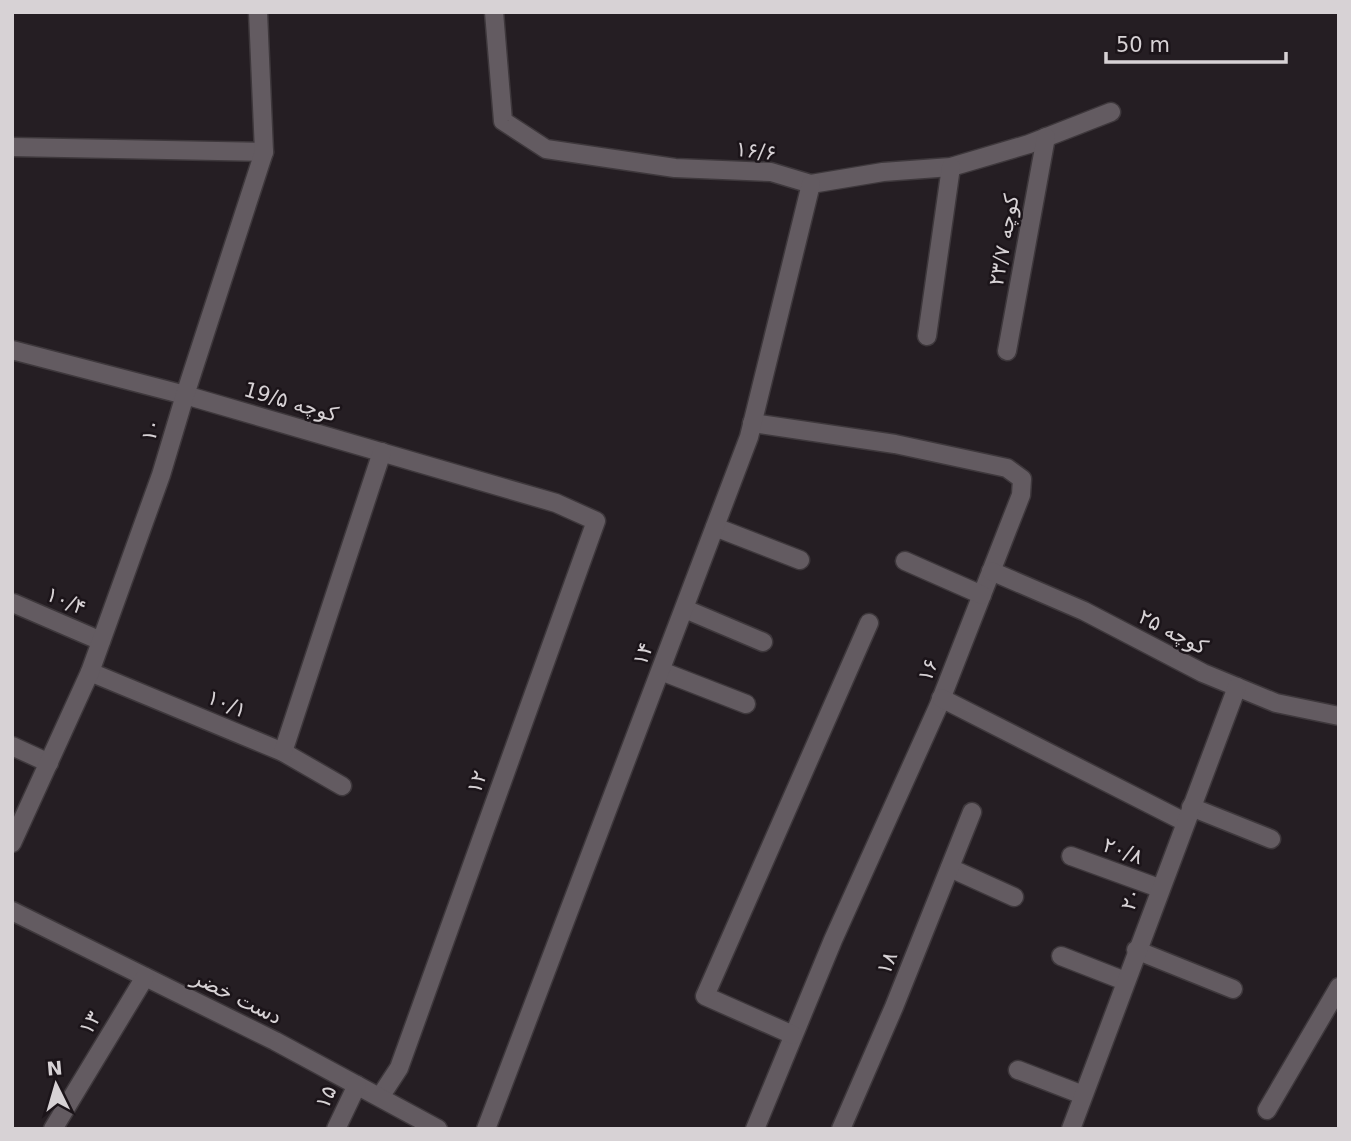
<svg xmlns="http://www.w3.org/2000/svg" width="1351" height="1141" font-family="'DejaVu Sans','Noto Naskh Arabic',sans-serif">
<rect width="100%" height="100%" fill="#251e23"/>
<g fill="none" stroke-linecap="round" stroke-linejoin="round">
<defs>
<g id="street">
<polyline points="494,12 503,121 546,149 675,168 771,172 811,184 883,172 951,167 1029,144 1111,112"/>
<polyline points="12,147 264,152"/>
<polyline points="927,336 951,167"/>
<polyline points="12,350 185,395 556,503 596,521 399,1068 380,1097"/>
<polyline points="1007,351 1046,137"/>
<polyline points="752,423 895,444 1007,468 1022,479 1021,495 938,707 833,940 755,1129"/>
<polyline points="715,527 800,560"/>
<polyline points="905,561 982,595"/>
<polyline points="991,571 1084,611 1203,673 1276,703 1339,716"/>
<polyline points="13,603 101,641"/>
<polyline points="685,609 763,642"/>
<polyline points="661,671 746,704"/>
<polyline points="90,672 283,752 342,786"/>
<polyline points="941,698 1185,822"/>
<polyline points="12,746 49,763"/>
<polyline points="283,752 382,452"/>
<polyline points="1191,807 1271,839"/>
<polyline points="12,843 90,672 161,475 185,395 264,152 258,12"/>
<polyline points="1071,856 1159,888"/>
<polyline points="950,868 1014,897"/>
<polyline points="12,911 275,1041 438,1129"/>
<polyline points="1136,950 1233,989"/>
<polyline points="1061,956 1125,981"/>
<polyline points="793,1035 705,996 869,623"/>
<polyline points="1018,1070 1083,1095"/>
<polyline points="1267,1110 1339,987"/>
<polyline points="53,1129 145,977"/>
<polyline points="336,1129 357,1085"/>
<polyline points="486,1129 749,437 811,184"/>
<polyline points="841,1129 894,1007 972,812"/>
<polyline points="1071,1129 1237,687"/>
</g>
</defs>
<!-- street casing -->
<use href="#street" stroke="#3e383c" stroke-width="21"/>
<!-- street -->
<use href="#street" stroke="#635b61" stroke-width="18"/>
</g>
<g text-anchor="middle" stroke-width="5" stroke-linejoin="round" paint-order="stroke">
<!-- street labels -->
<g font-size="21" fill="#d7d2d5" stroke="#1b1419">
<text transform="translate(756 151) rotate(6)" y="7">۱۶/۶</text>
<text transform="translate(1004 240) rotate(-80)" y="7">کوچه ۲۳/۷</text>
<text transform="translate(291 402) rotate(16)" y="7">کوچه 19/۵</text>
<text transform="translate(151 430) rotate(-74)" y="7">۱۰</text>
<text transform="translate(66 601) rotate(23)" y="7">۱۰/۴</text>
<text transform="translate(1173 632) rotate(27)" y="7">کوچه ۲۵</text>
<text transform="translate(643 654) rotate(-69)" y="7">۱۴</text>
<text transform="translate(928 670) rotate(-69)" y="7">۱۶</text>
<text transform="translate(227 704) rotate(23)" y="7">۱۰/۱</text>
<text transform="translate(477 782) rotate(-70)" y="7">۱۲</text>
<text transform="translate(1123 851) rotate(20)" y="7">۲۰/۸</text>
<text transform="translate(1131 899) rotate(-70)" y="7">۲۰</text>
<text transform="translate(887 963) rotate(-68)" y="7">۱۸</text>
<text transform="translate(237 997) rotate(26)" y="7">دست خضر</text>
<text transform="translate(90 1023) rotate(-59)" y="7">۱۳</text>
<text transform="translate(326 1097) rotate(-65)" y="7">۱۵</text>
</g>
</g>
<!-- border -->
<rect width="1351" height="1141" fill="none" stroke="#d7d2d5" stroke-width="28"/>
<!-- north arrow -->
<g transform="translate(56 1085) rotate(355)" stroke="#1b1419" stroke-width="5" paint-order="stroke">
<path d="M0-5L12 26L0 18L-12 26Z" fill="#d7d2d5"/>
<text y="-10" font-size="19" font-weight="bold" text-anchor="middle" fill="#d7d2d5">N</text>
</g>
<!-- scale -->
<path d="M1106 52v10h180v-10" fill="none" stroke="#d7d2d5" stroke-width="3.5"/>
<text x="1116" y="52" font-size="21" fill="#d7d2d5" stroke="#1b1419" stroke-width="5" paint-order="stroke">50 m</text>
</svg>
